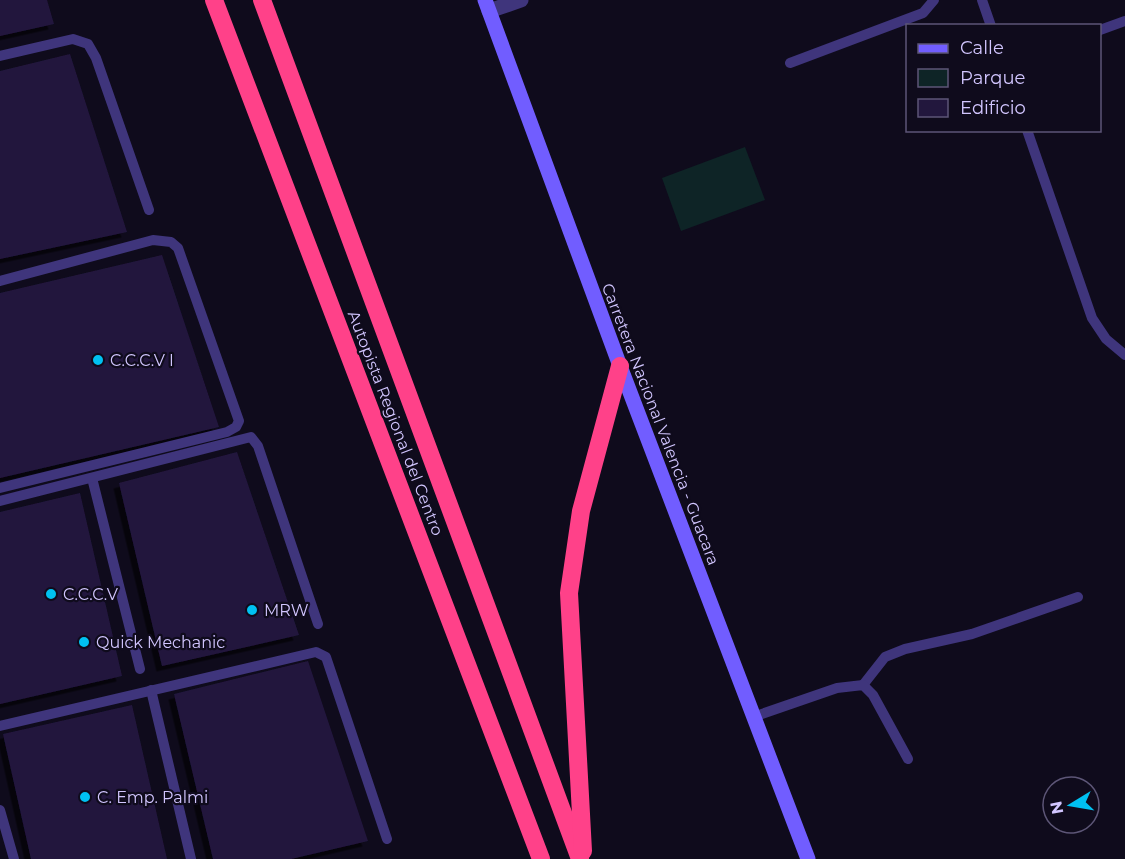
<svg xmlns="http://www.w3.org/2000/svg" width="1125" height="859" font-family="Montserrat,sans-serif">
<defs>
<filter id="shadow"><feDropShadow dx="-5.5" dy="5.5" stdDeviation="0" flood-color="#0009"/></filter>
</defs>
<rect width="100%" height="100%" fill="#0f0b1c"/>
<!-- green -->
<polygon fill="#0e2426" points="745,147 765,200 681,231 662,178"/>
<!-- building -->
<g fill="#22173d" filter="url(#shadow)">
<polygon points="0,0 47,0 54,24 0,36"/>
<polygon points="70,54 127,232 0,259 0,71"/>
<polygon points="162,255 219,427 0,478 0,293"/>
<polygon points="237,452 299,635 162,666 119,483"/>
<polygon points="80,493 122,676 0,704 0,512"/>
<polygon points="308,661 368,841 291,859 213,859 174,694"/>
<polygon points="132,705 167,859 31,859 3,734"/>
</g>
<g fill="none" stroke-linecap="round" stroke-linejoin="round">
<!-- service -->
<g stroke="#3f357c" stroke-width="10">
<polyline points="982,0 991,26"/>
<polyline points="1100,30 1125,21"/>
<polyline points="0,56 73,39 88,44 96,58 149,210"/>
<polyline points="790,63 923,13 934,0"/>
<polyline points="1027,130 1092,318 1106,339 1125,355"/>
<polyline points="0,281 153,240 171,242 178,248 239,421 236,427 227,432 0,488"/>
<polyline points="92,478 140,669"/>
<polyline points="0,501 251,437 258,446 318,624"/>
<polyline points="863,685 885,657 905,649 972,634 1078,597"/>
<polyline points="151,690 191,859"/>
<polyline points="753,717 837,688 863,685 873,695 908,759"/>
<polyline points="0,726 316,652 326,657 387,839"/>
<polyline points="0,810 14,859"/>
</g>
<!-- minor -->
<polyline stroke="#3f357c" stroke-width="15" points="489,11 521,0"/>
<!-- secondary -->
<polyline stroke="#715dff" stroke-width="15" points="485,0 620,366 808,859"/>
<!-- motorway -->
<g stroke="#ff4189" stroke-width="18">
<polyline points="214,0 541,859"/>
<polyline points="262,0 580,859"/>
<polyline points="583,851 569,593 581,511 620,366"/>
</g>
</g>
<!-- markers -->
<g fill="#00c1f1" stroke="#0f0b1c" stroke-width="2">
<circle cx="98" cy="360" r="6"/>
<circle cx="51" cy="594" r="6"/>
<circle cx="252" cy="610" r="6"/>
<circle cx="84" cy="642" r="6"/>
<circle cx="85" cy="797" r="6"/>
</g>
<g text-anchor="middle" stroke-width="4.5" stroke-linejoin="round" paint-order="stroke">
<!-- poi labels -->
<g font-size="16" fill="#d2c6ff" stroke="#0f0b1c" text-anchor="start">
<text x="110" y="366">C.C.C.V I</text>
<text x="63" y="600">C.C.C.V</text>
<text x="264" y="616">MRW</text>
<text x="96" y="648">Quick Mechanic</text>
<text x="97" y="803">C. Emp. Palmi</text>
</g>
<!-- street labels -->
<g font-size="16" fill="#d2c6ff" stroke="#0f0b1c">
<text transform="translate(396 423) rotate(69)" y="6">Autopista Regional del Centro</text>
<text transform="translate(661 424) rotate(69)" y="6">Carretera Nacional Valencia - Guacara</text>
</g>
</g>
<!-- legend -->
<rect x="906" y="24" width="195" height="108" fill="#0f0b1c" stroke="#5d5677" stroke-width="1.5"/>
<rect x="918" y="44" width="30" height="9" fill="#715dff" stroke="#5d5677" stroke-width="1.5"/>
<text x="960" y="54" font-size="18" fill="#d2c6ff">Calle</text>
<rect x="918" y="69" width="30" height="18" fill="#0e2426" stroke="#5d5677" stroke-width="1.5"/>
<text x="960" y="84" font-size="18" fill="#d2c6ff">Parque</text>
<rect x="918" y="99" width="30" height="18" fill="#22173d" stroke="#5d5677" stroke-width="1.5"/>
<text x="960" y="114" font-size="18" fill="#d2c6ff">Edificio</text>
<!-- north arrow -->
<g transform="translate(1071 805) rotate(259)"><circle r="28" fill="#0f0b1c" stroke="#5d5677" stroke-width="1.5"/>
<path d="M0-4.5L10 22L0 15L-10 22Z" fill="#00c1f1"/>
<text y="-9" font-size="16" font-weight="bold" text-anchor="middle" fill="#d2c6ff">N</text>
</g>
</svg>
